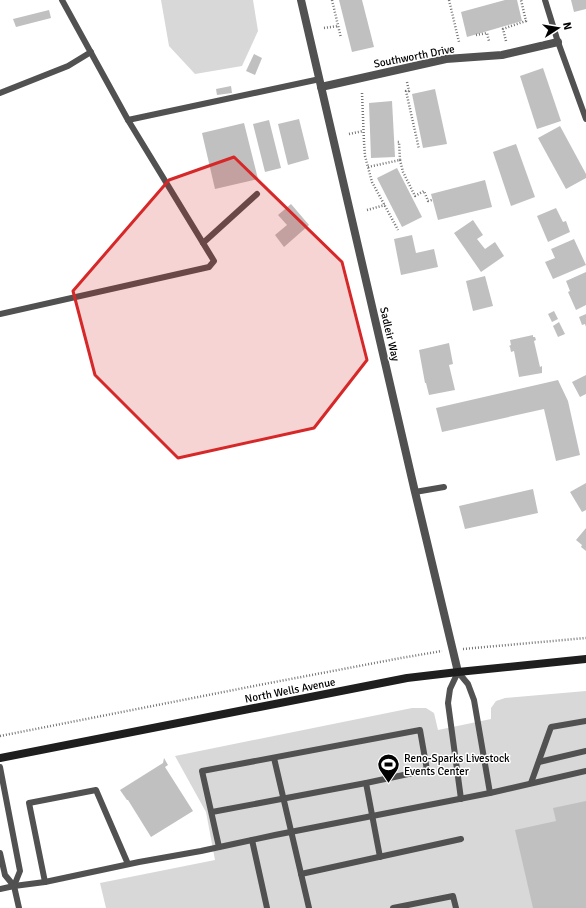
<svg xmlns="http://www.w3.org/2000/svg" width="586" height="908" font-family="Signika,sans-serif">
<rect width="100%" height="100%" fill="#fff"/>
<!-- pitch -->
<g fill="#d8d8d8">
<polygon points="161,0 253,0 258,31 242,66 195,74 169,46"/>
<polygon points="586,691 586,908 106,908 100,883 215,860 206,812 175,756 412,708 426,708 434,713 438,730 491,719 491,708 496,701 505,698"/>
</g>
<!-- building -->
<g fill="#c0c0c0">
<polygon points="339,0 362,0 374,47 352,52"/>
<polygon points="505,0 517,0 522,21 467,37 461,12"/>
<polygon points="571,0 586,0 586,9 574,12"/>
<polygon points="49,10 51,18 16,27 13,19"/>
<polygon points="254,54 262,58 255,75 246,71"/>
<polygon points="543,68 561,121 537,129 520,76"/>
<polygon points="231,86 232,93 217,95 216,89"/>
<polygon points="435,89 447,144 423,148 412,94"/>
<polygon points="392,101 395,157 371,158 369,103"/>
<polygon points="299,119 309,159 288,165 278,124"/>
<polygon points="269,120 281,168 265,172 253,124"/>
<polygon points="244,123 258,179 215,189 202,133"/>
<polygon points="560,126 586,174 586,178 566,189 538,138"/>
<polygon points="516,144 535,197 511,206 493,152"/>
<polygon points="397,168 422,217 402,227 377,178"/>
<polygon points="485,180 492,207 438,220 431,194"/>
<polygon points="291,204 309,225 284,247 275,235 287,225 278,215"/>
<polygon points="556,208 563,222 566,221 570,232 548,242 537,216"/>
<polygon points="473,220 483,235 477,239 485,249 495,242 504,256 481,272 454,233"/>
<polygon points="412,235 416,253 434,249 438,267 401,275 394,239"/>
<polygon points="574,239 586,265 553,279 545,262 555,258 551,249"/>
<polygon points="586,272 586,305 576,310 568,292 570,291 566,281"/>
<polygon points="485,276 493,306 473,311 466,281"/>
<polygon points="554,311 558,319 552,322 548,314"/>
<polygon points="586,314 586,327 585,324 582,325 579,317"/>
<polygon points="559,322 565,334 558,337 553,326"/>
<polygon points="533,335 533,337 535,337 536,340 534,341 540,367 542,366 542,373 519,377 514,351 511,352 510,347 509,346 511,345 510,340"/>
<polygon points="449,343 453,364 449,365 455,390 429,395 426,383 425,383 419,350"/>
<polygon points="586,375 586,394 580,397 572,382"/>
<polygon points="558,380 568,401 580,455 556,461 544,409 442,432 436,408"/>
<polygon points="586,483 586,510 582,512 570,492"/>
<polygon points="533,489 538,513 465,529 459,506"/>
<polygon points="586,528 586,551 581,547 582,545 576,540"/>
<polygon points="164,758 168,765 165,767 193,811 151,837 128,800 127,800 120,790 163,763"/>
<polygon points="586,801 586,908 533,908 515,830 556,821 553,808"/>
</g>
<g fill="none" stroke-linecap="round" stroke-linejoin="round">
<!-- path -->
<g stroke="#737373" stroke-width="2.5" stroke-dasharray="1 2" stroke-linecap="butt">
<polyline points="332,0 341,38"/>
<polyline points="449,0 459,42"/>
<polyline points="511,26 526,21 521,0"/>
<polyline points="324,28 338,26"/>
<polyline points="476,35 487,33 489,41"/>
<polyline points="506,41 503,29 511,26"/>
<polyline points="407,82 409,91 406,91 419,149"/>
<polyline points="362,93 364,142 365,156 372,182 398,230"/>
<polyline points="349,134 363,131"/>
<polyline points="400,160 403,172 415,196 424,191 428,201 432,200"/>
<polyline points="368,167 400,160 399,142 396,142"/>
<polyline points="367,210 385,205"/>
<polyline points="463,649 586,638"/>
<polyline points="0,736 259,685 401,658 442,651"/>
</g>
<!-- service -->
<g stroke="#515151" stroke-width="6">
<polyline points="545,0 558,42 586,119"/>
<polyline points="0,93 68,66 91,52"/>
<polyline points="128,120 320,79"/>
<polyline points="203,243 257,194"/>
<polyline points="0,314 209,267 214,261 128,120 62,0"/>
<polyline points="415,492 444,487"/>
<polyline points="274,758 309,908"/>
<polyline points="539,762 586,751"/>
<polyline points="0,767 20,871 14,886"/>
<polyline points="531,783 551,727 586,721"/>
<polyline points="461,799 448,703 450,689 458,672 468,684 474,700 490,793"/>
<polyline points="212,812 366,783"/>
<polyline points="252,840 267,908"/>
<polyline points="219,847 202,771 420,730 427,770 366,783 380,857"/>
<polyline points="0,853 5,875 14,886 19,908"/>
<polyline points="301,874 461,839"/>
<polyline points="45,882 29,803 96,790 128,864"/>
<polyline points="0,889 14,886 45,882 139,862 201,851 275,835 490,793 586,771"/>
<polyline points="393,908 453,896 456,908"/>
</g>
<!-- minor -->
<polyline stroke="#515151" stroke-width="8" points="321,87 446,59 502,55 558,42"/>
<!-- tertiary -->
<polyline stroke="#515151" stroke-width="8" points="301,0 415,492 458,672"/>
<!-- secondary -->
<polyline stroke="#1e1e1e" stroke-width="8" points="0,758 407,678 458,672 586,659"/>
</g>
<!-- marked area -->
<path fill="#d62828" fill-opacity="0.2" stroke="#d62828" stroke-width="3" stroke-linejoin="round" d="M234,157l108,105 25,98 -53,68 -136,30 -83,-83 -22,-84 96,-111z"/>
<!-- icons -->
<defs>
<symbol id="stadium-pin" viewBox="-11 -11 22 30"><path d="M0 17L-7.5 6A9.5 9.5 0 1 1 7.5 6Z" fill="#000" stroke="#fff"/><path d="M0-5a6.5 5 0 1 0 0 10a6.5 5 0 1 0 0-10ZM-3.5-1.8h7v3.6h-7Z" fill="#fff"/></symbol>
</defs>
<g fill-rule="evenodd">
<use href="#stadium-pin" x="376" y="752" width="25" height="34"/>
</g>
<g text-anchor="middle" stroke-width="3" stroke-linejoin="round" paint-order="stroke">
<!-- street labels -->
<g font-size="11" fill="#000" stroke="#fff">
<text transform="translate(414 56) rotate(-11)" y="4">Southworth Drive</text>
<text transform="translate(390 334) rotate(77)" y="4">Sadleir Way</text>
<text transform="translate(290 690) rotate(-11)" y="4">North Wells Avenue</text>
</g>
<!-- poi labels -->
<g font-size="11" fill="#000" stroke="#fff" text-anchor="start">
<text x="404" y="762">Reno-Sparks Livestock<tspan x="404" dy="13">Events Center</tspan></text>
</g>
</g>
<!-- north arrow -->
<g transform="translate(558 28) rotate(78)" stroke="#ffffff" stroke-width="3" paint-order="stroke">
<path d="M0-3L7 15L0 10L-7 15Z" fill="#000000"/>
<text y="-6" font-size="11" font-weight="bold" text-anchor="middle" fill="#000000">N</text>
</g>
</svg>
